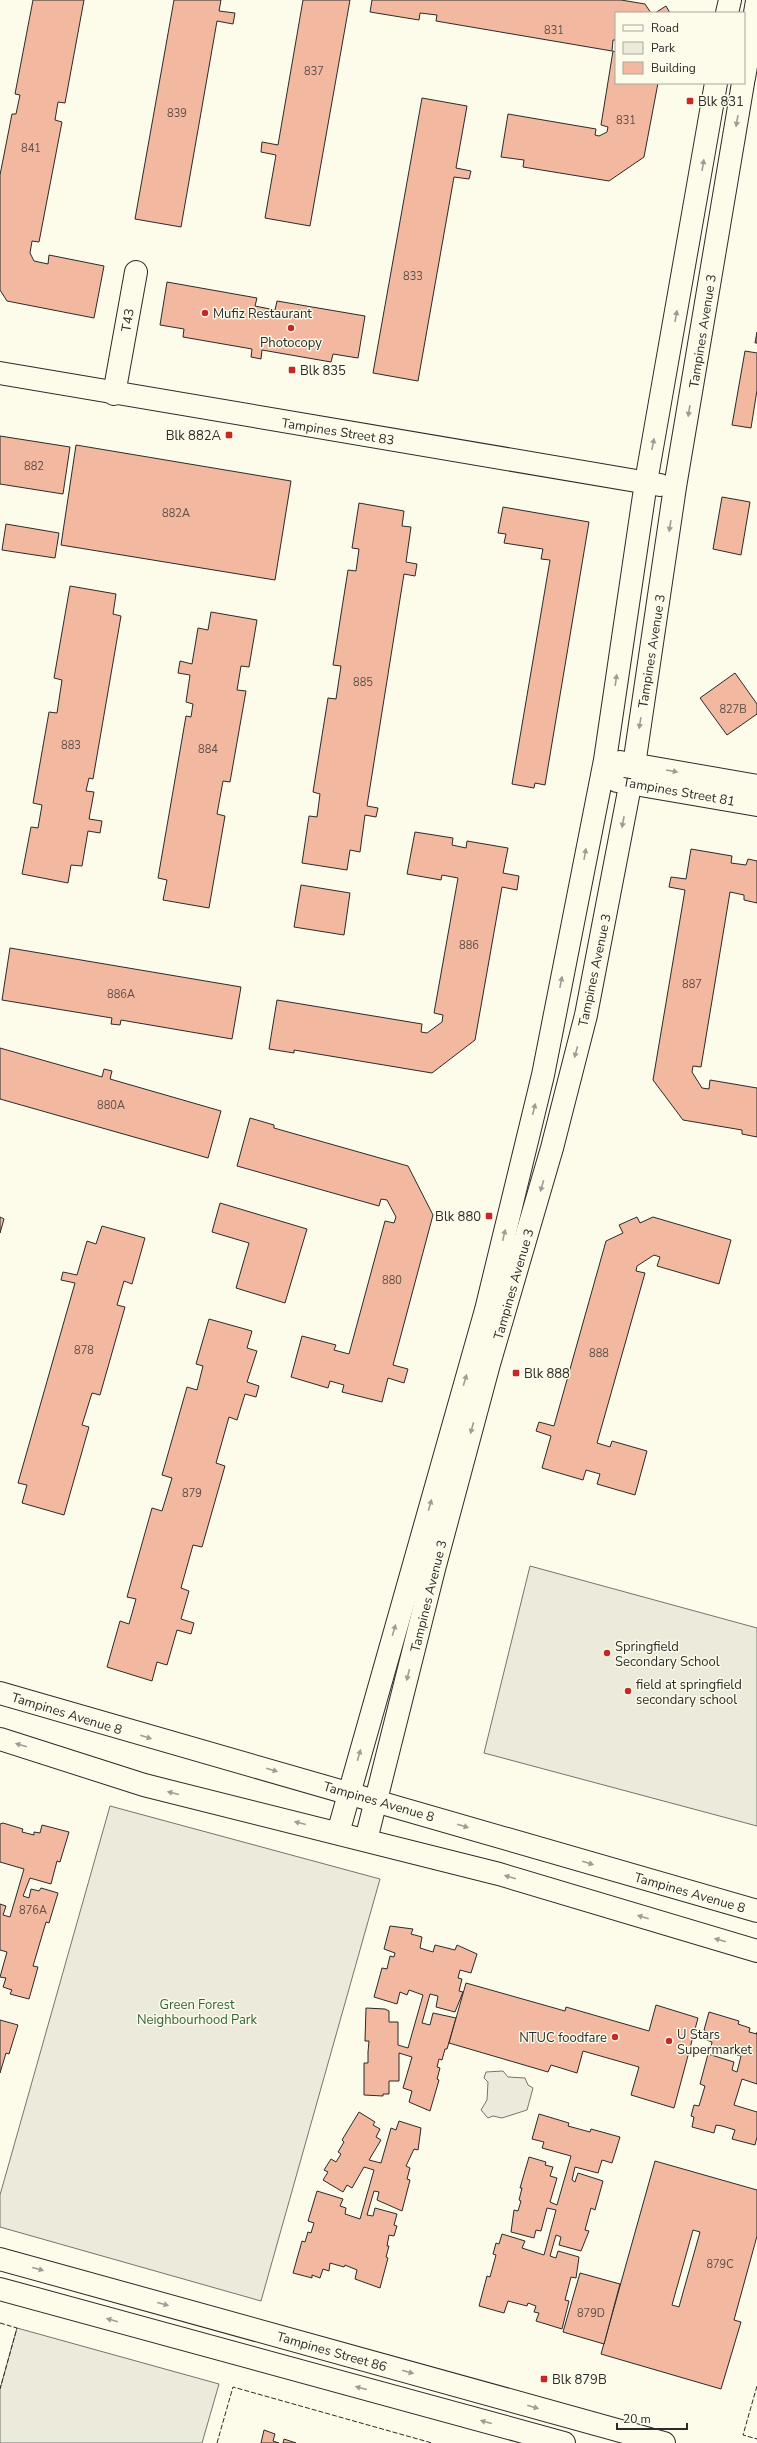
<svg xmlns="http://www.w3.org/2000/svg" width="757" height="2443" font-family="'Nunito Sans',sans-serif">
<rect width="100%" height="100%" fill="#fdfbea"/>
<!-- green -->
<g fill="#ecebdb" stroke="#74746e">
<polygon points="530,1566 757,1628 757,1826 484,1753"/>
<polygon points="110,1806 380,1879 261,2301 0,2227 0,2195"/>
<polygon points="503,2071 508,2077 525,2078 528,2085 533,2088 527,2110 502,2118 493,2116 488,2118 481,2110 487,2100 488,2082 484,2078 486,2072"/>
<polygon points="17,2328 219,2384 202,2443 0,2443 0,2389"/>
</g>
<!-- building -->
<g fill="#f2b8a0" stroke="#2b2b2b" fill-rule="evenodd">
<polygon points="33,0 84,0 65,103 58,102 55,120 62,122 39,242 32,241 30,253 34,261 48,264 49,255 104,266 94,318 7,301 0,290 0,175 12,114 16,114 20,95 15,94"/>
<polygon points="174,0 221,0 219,11 235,13 233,24 217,21 181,227 135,219"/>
<polygon points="303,0 350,0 310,226 265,218 276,155 261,152 262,142 278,145"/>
<polygon points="372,0 621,0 645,4 651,13 616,13 616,40 613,40 612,51 436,21 437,15 420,13 419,20 370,12"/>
<polygon points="666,6 670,13 655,13"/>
<polygon points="613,51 616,52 616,83 658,83 644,157 609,181 523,167 524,160 501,157 508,114 596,129 595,135 599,136 607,132 608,127 601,125"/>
<polygon points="422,98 467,106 456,168 471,171 469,179 454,177 418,381 373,373"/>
<polygon points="167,282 257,298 255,306 275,310 277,301 365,316 358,358 333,354 331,362 262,350 261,359 251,357 252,349 183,337 184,329 160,325"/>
<polygon points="757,332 757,343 755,343"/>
<polygon points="745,351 757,353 757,390 751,428 732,425"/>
<polygon points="0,436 70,447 63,494 0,484"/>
<polygon points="76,445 291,481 275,580 61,545"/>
<polygon points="722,497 750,502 741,555 713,549"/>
<polygon points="359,503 404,511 402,526 411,527 406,562 417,564 415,576 404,574 367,806 378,808 376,817 365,815 360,852 350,850 347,870 302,863 309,816 317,817 320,794 313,792 328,698 336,699 341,666 333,665 348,570 356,571 359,549 352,548"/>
<polygon points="503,507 589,522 545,785 535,783 534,788 512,784 550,560 541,559 543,549 504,543 506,534 498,533"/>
<polygon points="6,524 59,533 55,558 2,550"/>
<polygon points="70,586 116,594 113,614 121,616 93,779 89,778 86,791 94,792 89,819 102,821 100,833 88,831 82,866 71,865 68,883 22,874 31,827 38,828 42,805 33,803 49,712 57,713 62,680 54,678"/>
<polygon points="211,612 257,620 249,667 241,666 237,690 246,691 230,782 223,781 217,814 225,816 209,908 163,900 167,880 158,878 186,716 191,717 193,704 186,702 190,675 178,673 180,661 192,664 198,628 208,630"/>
<polygon points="735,673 757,704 757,714 727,735 700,698"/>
<polygon points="415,832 453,838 452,845 466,848 467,841 508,848 503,873 519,876 517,890 502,887 475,1040 432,1073 294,1050 294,1053 269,1049 277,1000 422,1024 421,1032 427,1033 442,1022 443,1015 434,1013 458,878 442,875 441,880 407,874"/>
<polygon points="691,849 732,856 731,863 746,865 748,859 757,861 757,903 744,900 744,895 730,892 701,1067 693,1066 692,1072 702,1088 709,1089 710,1080 757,1088 757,1137 742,1134 742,1130 683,1120 653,1080 685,890 669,887 671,877 686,879"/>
<polygon points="301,885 350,893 344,935 294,927"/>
<polygon points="10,948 241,987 232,1039 121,1020 120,1025 111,1024 112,1018 2,1000"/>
<polygon points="0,1048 102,1077 104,1069 112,1071 110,1079 221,1111 208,1158 0,1099"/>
<polygon points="250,1118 274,1125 274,1128 408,1166 433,1215 393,1365 408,1369 404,1383 388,1378 382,1402 342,1392 344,1385 330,1381 328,1388 291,1377 302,1336 336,1345 334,1350 349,1354 385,1221 394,1223 396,1217 387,1200 381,1199 379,1206 237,1166"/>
<polygon points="220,1203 307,1229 285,1303 236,1288 249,1243 212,1232"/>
<polygon points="0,1217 4,1219 0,1233"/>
<polygon points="637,1217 640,1223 653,1217 731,1240 719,1284 657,1266 660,1257 654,1255 637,1266 636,1271 645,1273 597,1443 610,1447 612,1441 647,1451 635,1495 597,1484 600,1474 586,1470 583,1480 542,1468 551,1436 536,1431 539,1422 554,1426 606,1241 623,1233 619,1225"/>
<polygon points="102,1226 145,1238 132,1284 124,1281 117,1305 125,1307 100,1395 92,1393 82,1425 89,1427 64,1515 22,1503 27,1485 18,1483 75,1283 61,1280 63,1272 77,1275 87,1241 96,1244"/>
<polygon points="209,1319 252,1331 247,1348 257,1351 247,1382 259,1386 256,1397 245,1394 237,1420 229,1417 216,1463 225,1466 202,1547 193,1545 181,1588 189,1591 181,1619 194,1623 191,1634 177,1630 167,1665 157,1662 152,1681 107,1667 120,1621 129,1624 136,1599 127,1597 152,1508 162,1511 172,1478 162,1475 187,1387 197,1390 203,1366 196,1364"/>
<polygon points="3,1823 23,1829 22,1832 34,1835 34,1832 40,1833 42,1825 69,1832 60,1862 57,1861 51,1884 30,1878 23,1896 29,1898 31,1889 39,1891 41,1888 58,1893 49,1923 46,1922 33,1966 38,1967 29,1999 10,1994 12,1990 3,1987 6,1978 0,1977 7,1952 0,1950 0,1904 6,1906 3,1915 10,1917 24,1869 0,1862 0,1824"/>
<polygon points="390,1926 413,1929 411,1934 422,1937 420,1948 433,1952 435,1945 455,1950 457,1945 477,1954 471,1973 460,1970 458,1978 462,1979 459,1991 463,1992 455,2012 436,2007 438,1996 430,1994 422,2023 430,2025 433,2013 456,2018 447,2049 445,2049 442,2060 439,2059 437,2067 440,2068 437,2079 439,2080 430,2111 409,2102 412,2091 403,2088 412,2057 399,2053 399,2081 389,2081 389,2094 383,2094 383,2096 364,2095 364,2063 368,2063 368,2052 369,2041 365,2041 366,2008 385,2009 389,2011 389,2022 398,2022 398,2045 408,2048 423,1995 409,1990 407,1995 400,1992 397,2004 374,1997 382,1968 387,1969 390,1956 394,1957 395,1953 384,1949"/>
<polygon points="466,1983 565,2011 566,2007 649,2031 656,2005 698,2018 674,2108 631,2095 639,2067 583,2051 577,2073 551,2065 548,2072 449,2043"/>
<polygon points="709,2012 739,2021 738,2024 750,2028 749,2032 757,2034 757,2032 757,2084 742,2079 734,2105 757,2112 757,2137 755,2145 732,2139 735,2130 722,2126 716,2125 714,2133 692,2127 694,2117 691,2116 694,2105 699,2106 705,2086 700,2084 708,2054 734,2062 732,2070 737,2072 741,2056 711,2047 712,2042 704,2039 706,2031 704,2030"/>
<polygon points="0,2020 18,2025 9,2054 6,2053 0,2073"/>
<polygon points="359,2112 375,2122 373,2125 380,2129 376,2137 381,2140 369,2160 381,2163 391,2128 396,2130 399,2121 421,2128 418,2150 414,2149 406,2166 410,2168 407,2179 410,2180 402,2211 377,2200 379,2192 374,2191 367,2215 373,2216 375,2208 397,2214 394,2225 397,2226 394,2236 389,2235 387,2246 389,2246 386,2257 388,2258 380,2288 355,2279 357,2270 345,2265 344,2267 330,2263 329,2271 323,2269 320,2278 312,2275 312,2278 293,2273 302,2241 305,2242 308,2232 311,2233 314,2223 308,2221 317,2191 343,2199 340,2206 346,2208 345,2214 360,2219 374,2170 364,2167 352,2188 347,2185 343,2192 323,2180 328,2172 324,2170 331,2159 336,2162 341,2154 338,2152 344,2142 342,2140"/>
<polygon points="539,2114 569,2123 568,2126 590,2132 591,2129 620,2137 612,2163 602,2160 598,2173 575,2167 572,2180 575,2182 578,2173 603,2181 595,2210 591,2208 585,2230 589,2231 581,2251 559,2245 561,2237 556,2235 550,2256 556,2258 558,2251 579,2257 576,2278 571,2277 565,2300 569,2301 562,2329 536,2321 539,2313 534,2312 536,2306 528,2303 527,2306 508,2301 504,2313 479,2306 487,2276 490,2277 496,2255 493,2254 496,2243 499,2244 502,2234 525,2241 522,2248 544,2255 556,2210 547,2208 541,2231 536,2230 534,2238 511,2232 514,2210 518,2211 521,2201 519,2200 522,2188 520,2188 529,2157 546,2162 545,2165 553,2167 550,2176 557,2178 550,2202 557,2205 571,2156 542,2148 544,2142 532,2139"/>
<path d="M655,2161l102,29v46l-23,84 7,2 -20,67 -120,-35zM693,2230l7,2 -21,75 -7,-2z"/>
<polygon points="580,2273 620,2284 604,2344 563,2332"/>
<polygon points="264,2430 275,2434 273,2441 279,2443 261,2443"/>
<polygon points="284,2439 296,2443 283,2443"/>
</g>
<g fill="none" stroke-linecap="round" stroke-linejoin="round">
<defs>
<g id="minor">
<polyline points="727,13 730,0"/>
<polyline points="744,78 757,1"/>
<polyline points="0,373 660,485"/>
<polyline points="114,394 136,272"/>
<polyline points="620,762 757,786"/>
<polyline points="617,781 757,805"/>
<polyline points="0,1693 757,1911"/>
<polyline points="0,1739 144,1785 499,1874 757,1951"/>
<polyline points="338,1833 486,1310 543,1075 605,760 646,482 716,83"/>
<polyline points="366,1840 434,1569 489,1364 552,1148 586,1015 634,765 675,487 743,83"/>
<polyline points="0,2259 664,2443"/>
<polyline points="0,2289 564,2443"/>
</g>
</defs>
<!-- minor casing -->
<use href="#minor" stroke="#2b2b2b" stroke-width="24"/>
<!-- minor -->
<use href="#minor" stroke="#fdfbea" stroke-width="22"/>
<!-- fence -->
<g stroke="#2b2b2b" stroke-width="1" stroke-dasharray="5 2" stroke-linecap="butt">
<polyline points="0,2323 17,2328 0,2389"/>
<polyline points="757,2386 743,2435 757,2439"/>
<polyline points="217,2443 233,2387 432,2443"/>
</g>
</g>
<!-- one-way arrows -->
<defs><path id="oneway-solid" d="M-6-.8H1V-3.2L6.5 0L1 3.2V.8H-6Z"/></defs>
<g fill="#9e9d94">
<use href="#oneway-solid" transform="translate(737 121) rotate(100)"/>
<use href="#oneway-solid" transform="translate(703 165) rotate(-81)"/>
<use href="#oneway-solid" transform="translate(676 316) rotate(-80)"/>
<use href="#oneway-solid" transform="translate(689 411) rotate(99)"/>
<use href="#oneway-solid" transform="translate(653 444) rotate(-79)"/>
<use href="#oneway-solid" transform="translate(670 526) rotate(99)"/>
<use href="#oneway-solid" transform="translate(616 680) rotate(-82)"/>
<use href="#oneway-solid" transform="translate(640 723) rotate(99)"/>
<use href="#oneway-solid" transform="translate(672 771) rotate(10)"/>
<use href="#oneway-solid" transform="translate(623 822) rotate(101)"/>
<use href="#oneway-solid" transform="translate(585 854) rotate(-80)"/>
<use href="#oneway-solid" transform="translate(561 982) rotate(-79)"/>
<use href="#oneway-solid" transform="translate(576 1052) rotate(105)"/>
<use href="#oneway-solid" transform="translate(534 1109) rotate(-76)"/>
<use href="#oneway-solid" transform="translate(542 1186) rotate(106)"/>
<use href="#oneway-solid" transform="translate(504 1235) rotate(-77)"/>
<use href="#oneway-solid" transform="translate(465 1380) rotate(-74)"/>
<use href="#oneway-solid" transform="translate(472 1428) rotate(105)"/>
<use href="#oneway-solid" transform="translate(430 1505) rotate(-74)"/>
<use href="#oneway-solid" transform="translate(394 1630) rotate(-74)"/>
<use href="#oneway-solid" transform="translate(408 1675) rotate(104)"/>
<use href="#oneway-solid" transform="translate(146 1737) rotate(17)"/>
<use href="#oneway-solid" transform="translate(21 1745) rotate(-164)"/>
<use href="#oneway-solid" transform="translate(359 1755) rotate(-74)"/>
<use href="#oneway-solid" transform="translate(272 1770) rotate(16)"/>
<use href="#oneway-solid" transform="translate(173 1793) rotate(-166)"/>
<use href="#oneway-solid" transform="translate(300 1823) rotate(-166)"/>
<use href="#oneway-solid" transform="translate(463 1826) rotate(17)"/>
<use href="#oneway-solid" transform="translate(588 1863) rotate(17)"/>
<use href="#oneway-solid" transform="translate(510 1877) rotate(-164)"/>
<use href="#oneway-solid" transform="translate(643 1917) rotate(-163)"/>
<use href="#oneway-solid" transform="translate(720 1940) rotate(-164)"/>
<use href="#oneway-solid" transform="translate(38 2269) rotate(15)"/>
<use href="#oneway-solid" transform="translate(163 2304) rotate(15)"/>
<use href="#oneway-solid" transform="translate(112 2320) rotate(-164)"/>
<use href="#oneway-solid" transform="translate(408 2372) rotate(16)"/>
<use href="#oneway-solid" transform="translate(361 2388) rotate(-165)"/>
<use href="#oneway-solid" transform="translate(533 2407) rotate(16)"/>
<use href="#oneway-solid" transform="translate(486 2422) rotate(-165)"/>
</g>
<!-- markers -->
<g fill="#c62828" stroke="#fdfbea" stroke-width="1.5">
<rect x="686" y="97" width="8" height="8" rx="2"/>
<circle cx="205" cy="313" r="4"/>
<circle cx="291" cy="328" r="4"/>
<rect x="288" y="366" width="8" height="8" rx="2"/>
<rect x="225" y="431" width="8" height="8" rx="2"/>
<rect x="485" y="1212" width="8" height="8" rx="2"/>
<rect x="512" y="1369" width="8" height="8" rx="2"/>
<circle cx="607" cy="1653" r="4"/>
<circle cx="628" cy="1691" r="4"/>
<circle cx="615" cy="2037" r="4"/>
<circle cx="669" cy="2041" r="4"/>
<rect x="540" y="2375" width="8" height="8" rx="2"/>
</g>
<g text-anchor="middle" stroke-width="3" stroke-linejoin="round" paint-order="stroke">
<!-- number labels -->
<g font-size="11" fill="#5d4e48">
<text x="554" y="34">831</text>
<text x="314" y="75">837</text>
<text x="177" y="117">839</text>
<text x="626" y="124">831</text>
<text x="31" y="152">841</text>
<text x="413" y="280">833</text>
<text x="34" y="470">882</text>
<text x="176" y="517">882A</text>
<text x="363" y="686">885</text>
<text x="733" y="713">827B</text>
<text x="71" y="749">883</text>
<text x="208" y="753">884</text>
<text x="469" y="949">886</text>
<text x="692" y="988">887</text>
<text x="121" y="998">886A</text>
<text x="111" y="1109">880A</text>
<text x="392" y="1284">880</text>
<text x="84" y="1354">878</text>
<text x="599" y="1357">888</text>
<text x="192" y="1497">879</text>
<text x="33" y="1914">876A</text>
<text x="720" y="2268">879C</text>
<text x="591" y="2317">879D</text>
</g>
<!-- poi labels -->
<g font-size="13" fill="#2b2b2b" stroke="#fdfbea" text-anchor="start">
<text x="698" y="106">Blk 831</text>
<text x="213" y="318">Mufiz Restaurant</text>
<text x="291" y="347" text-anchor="middle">Photocopy</text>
<text x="300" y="375">Blk 835</text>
<text x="221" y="440" text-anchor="end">Blk 882A</text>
<text x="481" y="1221" text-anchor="end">Blk 880</text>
<text x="524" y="1378">Blk 888</text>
<text x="615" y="1651">Springfield<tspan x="615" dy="15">Secondary School</tspan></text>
<text x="636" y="1689">field at springfield<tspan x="636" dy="15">secondary school</tspan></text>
<text x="677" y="2039">U Stars<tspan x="677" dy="15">Supermarket</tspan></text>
<text x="607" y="2042" text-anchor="end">NTUC foodfare</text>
<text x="552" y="2384">Blk 879B</text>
</g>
<!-- street labels -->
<g font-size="13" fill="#2b2b2b" stroke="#fdfbea">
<text transform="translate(127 320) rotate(-80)" y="5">T43</text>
<text transform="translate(702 331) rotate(-81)" y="5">Tampines Avenue 3</text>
<text transform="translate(338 431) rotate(9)" y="5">Tampines Street 83</text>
<text transform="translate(651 651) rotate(-81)" y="5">Tampines Avenue 3</text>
<text transform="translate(679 791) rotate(10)" y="5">Tampines Street 81</text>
<text transform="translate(594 970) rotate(-78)" y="5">Tampines Avenue 3</text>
<text transform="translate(513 1284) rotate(-74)" y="5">Tampines Avenue 3</text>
<text transform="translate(428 1596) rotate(-76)" y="5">Tampines Avenue 3</text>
<text transform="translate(67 1713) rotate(17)" y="5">Tampines Avenue 8</text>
<text transform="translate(379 1801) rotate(16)" y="5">Tampines Avenue 8</text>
<text transform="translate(690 1892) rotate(16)" y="5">Tampines Avenue 8</text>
<text transform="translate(332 2351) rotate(16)" y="5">Tampines Street 86</text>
</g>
<!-- park labels -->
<g font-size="13" fill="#34623c" stroke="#fdfbea">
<text x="197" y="2009">Green Forest<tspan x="197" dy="15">Neighbourhood Park</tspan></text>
</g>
</g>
<!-- legend -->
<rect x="615" y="12" width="130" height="72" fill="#fdfbea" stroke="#a9a89e"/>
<rect x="623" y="25" width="20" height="6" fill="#fdfbea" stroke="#a9a89e"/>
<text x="651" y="32" font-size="12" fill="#2b2b2b">Road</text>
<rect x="623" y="42" width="20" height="12" fill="#ecebdb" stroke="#a9a89e"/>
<text x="651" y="52" font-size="12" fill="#2b2b2b">Park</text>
<rect x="623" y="62" width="20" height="12" fill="#f2b8a0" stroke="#a9a89e"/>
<text x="651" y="72" font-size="12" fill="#2b2b2b">Building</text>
<!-- scale -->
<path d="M617 2423v6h70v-6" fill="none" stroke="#2b2b2b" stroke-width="2"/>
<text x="623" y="2423" font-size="12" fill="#2b2b2b" stroke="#fdfbea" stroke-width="3" paint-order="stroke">20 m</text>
</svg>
